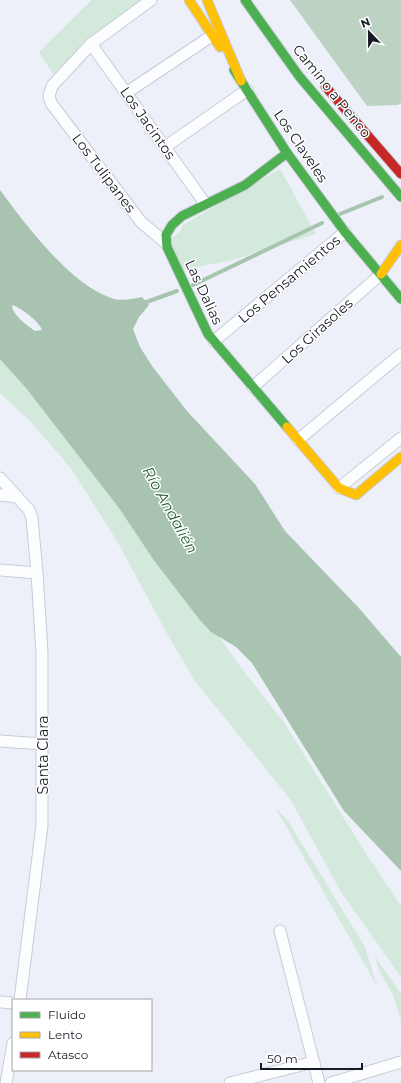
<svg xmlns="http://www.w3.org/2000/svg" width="401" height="1083" font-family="Montserrat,sans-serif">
<rect width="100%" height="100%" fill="#edf0f9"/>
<!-- green -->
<g fill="#d3e9db">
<polygon points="92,0 141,0 95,34 53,74 39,52"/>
<polygon points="280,169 316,234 229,261 178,270 166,243 180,232 183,225"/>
<polygon points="0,351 174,574 242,669 283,721 365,852 401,906 401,977 341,892 290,799 195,681 165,630 117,541 70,467 30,421 0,393"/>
<polygon points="275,807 288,821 359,937 365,947 377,986"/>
<polygon points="375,956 401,994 401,1019 392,993 379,970"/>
</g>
<!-- forest -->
<polygon fill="#bcd3c4" points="290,0 401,0 401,103 398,105 367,106"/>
<!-- water -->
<path fill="#a8c4b0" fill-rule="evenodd" d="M0,190c26,35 71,96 114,109 8,2 20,0 28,-2l7,8 -10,12 -6,12 7,18 12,19 35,45 68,73 30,47 73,76 43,50v214l-57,-60 -92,-148 -16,-16 -25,-15 -12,-13 -46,-60 -34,-51 -93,-120 -26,-29zM12,305c8,2 28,17 30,25l-7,1c-7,-5 -23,-16 -23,-26z"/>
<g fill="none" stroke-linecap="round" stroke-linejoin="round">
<!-- stream -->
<g stroke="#a8c4b0" stroke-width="4">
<polyline points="340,214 382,197"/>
<polyline points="193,285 322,223"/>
<polyline points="141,304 177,291"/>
</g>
<defs>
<g id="street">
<polyline points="151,0 91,44 52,86 49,96 51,103 141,222 166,243"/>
<polyline points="91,44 204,202"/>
<polyline points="126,93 213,35"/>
<polyline points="165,147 247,90"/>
<polyline points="214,341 345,232"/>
<polyline points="253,387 381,274"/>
<polyline points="298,440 401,354"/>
<polyline points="0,478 29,510 32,518 37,573 42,653 42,825 20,1000"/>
<polyline points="339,488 401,438"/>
<polyline points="0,495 17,497"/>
<polyline points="0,570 37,573"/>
<polyline points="0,741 42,744"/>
<polyline points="280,931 319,1083"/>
<polyline points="0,1002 13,1003"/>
<polyline points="6,1083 13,1043"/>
<polyline points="230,1083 314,1062"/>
<polyline points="331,1083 401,1062"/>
</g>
<g id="fast">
<polyline points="245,0 299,76 401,197"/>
<polyline points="234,70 287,153 345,232 401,299"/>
<polyline points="287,427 208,334 167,247 166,235 172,225 182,216 245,185 287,153"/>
</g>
<g id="slow">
<polyline points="189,0 220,47"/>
<polyline points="207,0 241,81"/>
<polyline points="381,274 401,245"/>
<polyline points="287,427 339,488 356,495 401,457"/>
</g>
<polyline id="jam" points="325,86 401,174"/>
</defs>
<!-- street casing -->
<use href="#street" stroke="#c9ccd6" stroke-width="13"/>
<!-- fast casing -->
<use href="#fast" stroke="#c9ccd6" stroke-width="11"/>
<!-- slow casing -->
<use href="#slow" stroke="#c9ccd6" stroke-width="11"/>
<!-- jam casing -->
<use href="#jam" stroke="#c9ccd6" stroke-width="11"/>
<!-- street -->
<use href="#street" stroke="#fcfdfe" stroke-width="11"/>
<!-- fast -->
<use href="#fast" stroke="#4caf50" stroke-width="9"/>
<!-- slow -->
<use href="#slow" stroke="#ffc107" stroke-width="9"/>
<!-- jam -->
<use href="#jam" stroke="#c62828" stroke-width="9"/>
</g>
<g text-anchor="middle" stroke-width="3" stroke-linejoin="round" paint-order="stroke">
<!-- street labels -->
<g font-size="14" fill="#181b25" stroke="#fff">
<text transform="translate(332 91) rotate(51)" y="5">Camino a Penco</text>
<text transform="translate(148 123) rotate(55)" y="5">Los Jacintos</text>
<text transform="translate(301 146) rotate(56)" y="5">Los Claveles</text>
<text transform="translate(104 173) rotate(53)" y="5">Los Tulipanes</text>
<text transform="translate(289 279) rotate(-40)" y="5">Los Pensamientos</text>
<text transform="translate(204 292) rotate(65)" y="5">Las Dalias</text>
<text transform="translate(317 331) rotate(-42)" y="5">Los Girasoles</text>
<text transform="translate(43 755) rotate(-90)" y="5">Santa Clara</text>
</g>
<!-- water labels -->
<g font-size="15" font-style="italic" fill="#255d31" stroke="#fff">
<text transform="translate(170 510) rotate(61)" y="5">Río Andalién</text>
</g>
</g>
<!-- legend -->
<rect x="12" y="999" width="140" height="72" fill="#ffffff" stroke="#a3a4a8"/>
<rect x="20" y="1012" width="20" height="6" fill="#4caf50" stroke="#a3a4a8"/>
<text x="48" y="1019" font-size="12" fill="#181b25">Fluido</text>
<rect x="20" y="1032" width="20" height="6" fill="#ffc107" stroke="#a3a4a8"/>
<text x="48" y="1039" font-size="12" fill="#181b25">Lento</text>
<rect x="20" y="1052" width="20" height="6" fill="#c62828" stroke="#a3a4a8"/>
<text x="48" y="1059" font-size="12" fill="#181b25">Atasco</text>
<!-- north arrow -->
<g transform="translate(369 32) rotate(338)" stroke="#ffffff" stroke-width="3" paint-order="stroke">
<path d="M0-3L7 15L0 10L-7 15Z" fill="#181b25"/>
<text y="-6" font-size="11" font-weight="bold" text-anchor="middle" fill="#181b25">N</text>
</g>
<!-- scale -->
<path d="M261 1063v6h101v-6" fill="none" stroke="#181b25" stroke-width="2"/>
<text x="267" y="1063" font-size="12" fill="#181b25" stroke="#ffffff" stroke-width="3" paint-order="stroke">50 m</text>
</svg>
